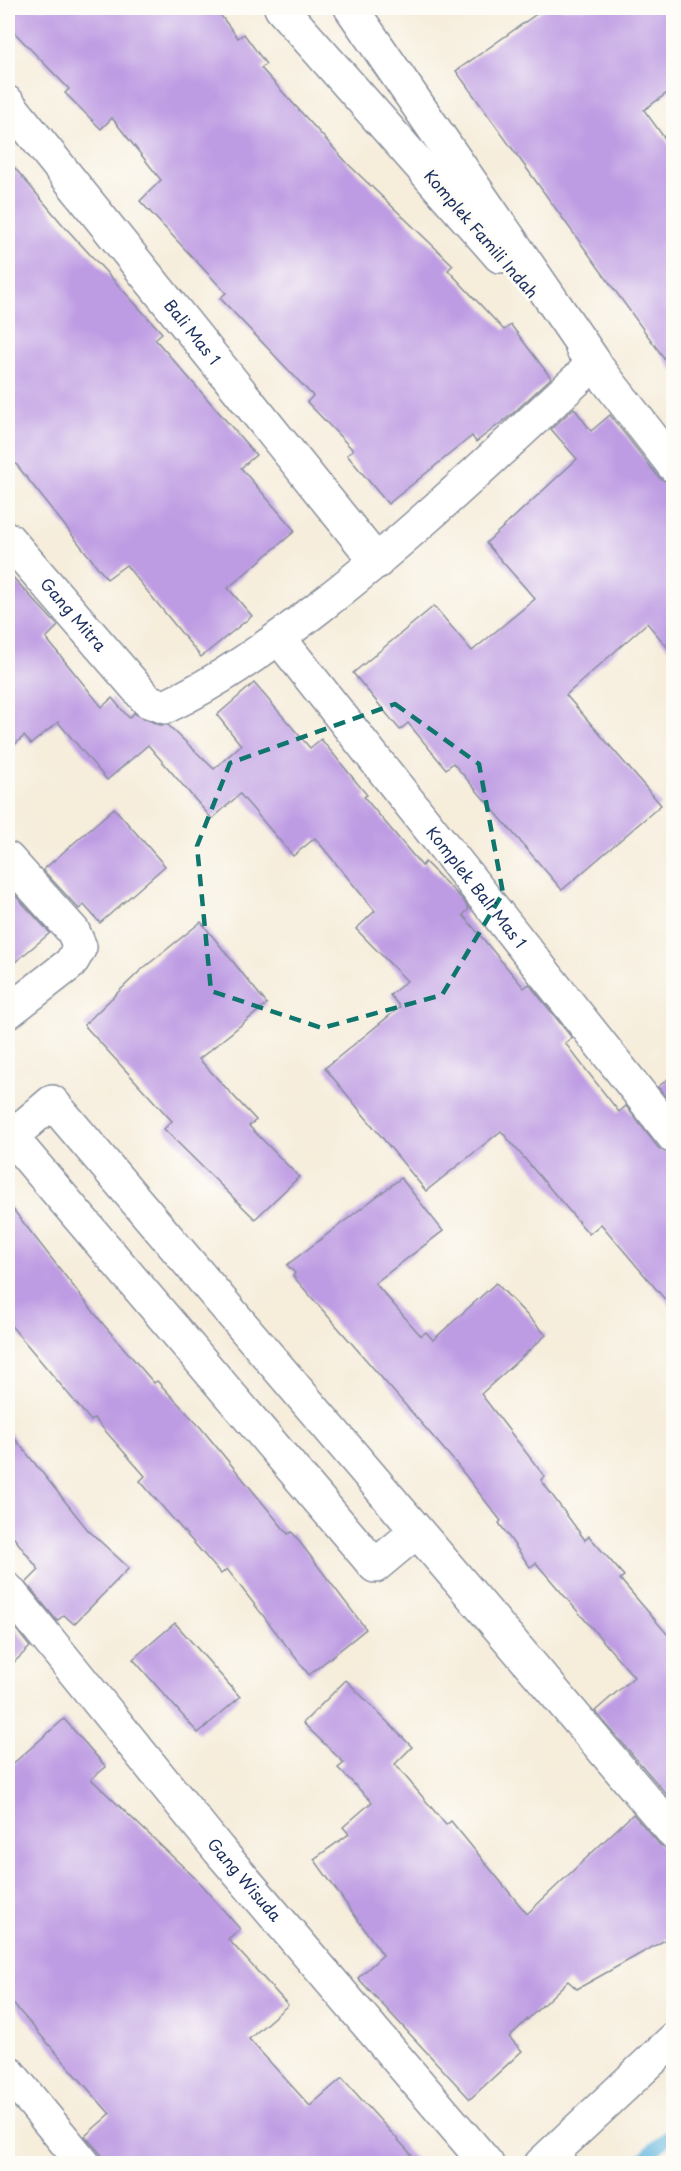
<svg xmlns="http://www.w3.org/2000/svg" width="681" height="2171" font-family="'Playpen Sans',sans-serif">
<rect width="100%" height="100%" fill="#fdfcf7"/>
<filter id="ink" filterUnits="userSpaceOnUse"><feTurbulence type="fractalNoise" baseFrequency=".0167" numOctaves="2"/><feDisplacementMap in="SourceGraphic" scale="12" xChannelSelector="R" yChannelSelector="G"/><feConvolveMatrix kernelMatrix="1 2 1 2 8 2 1 2 1" color-interpolation-filters="sRGB"/></filter>
<filter id="wash" filterUnits="userSpaceOnUse"><feTurbulence type="fractalNoise" baseFrequency=".008" numOctaves="4" result="noise"/><feDisplacementMap in="SourceGraphic" scale="24" xChannelSelector="R" yChannelSelector="G"/><feGaussianBlur stdDeviation="1.35" result="paint"/><feColorMatrix in="noise" values="0 0 0 0 0 0 0 0 0 0 0 0 0 0 0 0 0 1.4 0 .05"/><feComposite in="paint" operator="in"/></filter>
<g filter="url(#wash)">
<rect width="100%" height="100%" fill="#f6eddb"/>
<g fill="none" stroke-linecap="round" stroke-linejoin="round">
<!-- stream -->
<polyline stroke="#61b5dd" stroke-width="14" points="637,2164 674,2132"/>
</g>
<g id="blocks">
<!-- building -->
<g fill="#be9ce3">
<polygon points="8,8 215,8 238,38 244,34 266,64 261,68 349,165 453,265 448,270 504,330 511,325 551,378 511,415 476,442 472,436 388,504 347,455 353,450 307,402 313,396 220,298 226,293 140,201 161,180 112,118 101,129 65,93 69,89 8,26"/>
<polygon points="545,8 663,8 674,20 674,88 644,110 674,151 674,372 456,71"/>
<polygon points="8,160 63,225 162,333 155,339 256,455 241,468 295,531 228,588 252,616 201,657 126,565 107,579 8,454"/>
<polygon points="574,408 591,431 610,415 659,478 674,485 674,655 647,623 566,695 661,805 562,890 453,763 446,769 408,723 400,730 353,673 434,606 472,651 535,599 486,543 577,459 551,429"/>
<polygon points="8,572 58,626 46,638 102,707 112,698 129,718 134,713 159,725 168,725 214,769 241,745 217,715 254,683 310,748 321,739 367,795 364,797 422,866 425,862 463,900 469,909 463,915 524,988 529,984 572,1038 565,1043 619,1112 626,1106 659,1149 674,1155 674,1310 601,1224 589,1234 501,1131 426,1191 325,1068 400,1007 390,995 407,981 356,929 375,911 315,838 293,856 240,794 212,819 148,745 107,780 58,722 31,744 24,736 8,751"/>
<polygon points="114,808 165,866 100,923 84,905 79,909 43,870"/>
<polygon points="15,895 50,933 8,968 8,902"/>
<polygon points="201,922 267,1004 199,1059 256,1120 249,1126 299,1177 255,1219 164,1129 172,1121 84,1025 141,970"/>
<polygon points="674,1074 674,1106 658,1087"/>
<polygon points="401,1178 443,1231 375,1283 421,1336 426,1332 433,1340 496,1283 546,1335 481,1394 545,1477 541,1480 585,1540 589,1536 624,1576 620,1579 674,1642 674,1803 595,1711 634,1677 536,1563 530,1567 499,1523 501,1521 455,1462 293,1276 295,1273 287,1265"/>
<polygon points="8,1203 103,1324 154,1383 157,1381 201,1428 288,1534 292,1532 366,1629 309,1675 227,1569 221,1574 140,1481 145,1476 94,1418 91,1421 8,1322"/>
<polygon points="8,1430 88,1530 129,1568 74,1624 64,1615 57,1621 26,1583 39,1570 8,1530"/>
<polygon points="8,1619 30,1647 8,1668"/>
<polygon points="175,1623 240,1697 198,1733 133,1659"/>
<polygon points="346,1680 412,1747 395,1764 446,1825 451,1821 527,1914 633,1814 660,1845 674,1851 674,1935 577,1989 568,1981 509,2037 522,2051 470,2099 358,1978 383,1955 314,1859 349,1834 343,1827 372,1802 338,1768 344,1763 303,1723"/>
<polygon points="64,1719 106,1767 91,1779 195,1878 240,1929 228,1939 288,2005 249,2039 310,2106 342,2078 419,2163 109,2163 85,2136 110,2114 8,1998 8,1768"/>
</g>
</g>
</g>
<g filter="url(#ink)">
<use href="#blocks" fill-opacity="0" stroke="#888e9c" stroke-width="1.5"/>
<g fill="none" stroke-linecap="round" stroke-linejoin="round">
<defs>
<g id="street">
<polyline points="281,8 500,256"/>
<path id="s1" d="M8,103l369,459"/>
<polyline points="582,348 674,466"/>
<path id="s2" d="M8,539l140,162 17,6c55,-26 104,-61 153,-99 97,-75 186,-162 277,-245l-244,-355"/>
<path id="s3" d="M279,638l395,499"/>
<polyline points="8,859 73,931 80,947 71,963 8,1012"/>
<polyline points="417,1531 375,1566 11,1137 52,1102 417,1531 674,1833"/>
<path id="s4" d="M8,1590l211,260 268,314"/>
<polyline points="8,2072 84,2164"/>
</g>
<polyline id="secondary" points="541,2164 674,2039"/>
</defs>
<!-- street casing -->
<use href="#street" stroke="#888e9c" stroke-width="36"/>
<!-- secondary casing -->
<use href="#secondary" stroke="#888e9c" stroke-width="36"/>
<!-- street -->
<use href="#street" stroke="#fff" stroke-width="33"/>
<!-- secondary -->
<use href="#secondary" stroke="#fff" stroke-width="33"/>
</g>
</g>
<!-- marked area -->
<path fill="none" stroke="#0f766e" stroke-width="4.5" stroke-dasharray="12 8" stroke-linejoin="round" d="M395,704l84,60 24,129 -61,102 -120,33 -111,-37 -14,-145 33,-83z"/>
<g text-anchor="middle" stroke-width="6" stroke-linejoin="round" paint-order="stroke">
<!-- street labels -->
<g font-size="16" fill="#1b2f5e" stroke="#fdfcf7">
<text transform="translate(481 234) rotate(49)" y="6">Komplek Famili Indah</text>
<text dy="6" stroke="none"><textPath href="#s1" startOffset="294">Bali Mas 1</textPath></text>
<text dy="6" stroke="none"><textPath href="#s2" startOffset="100">Gang Mitra</textPath></text>
<text dy="6" stroke="none"><textPath href="#s3" startOffset="318">Komplek Bali Mas 1</textPath></text>
<text dy="6" stroke="none"><textPath href="#s4" startOffset="374">Gang Wisuda</textPath></text>
</g>
</g>
<!-- margin -->
<rect width="681" height="2171" fill="none" stroke="#fdfcf7" stroke-width="30"/>
</svg>
